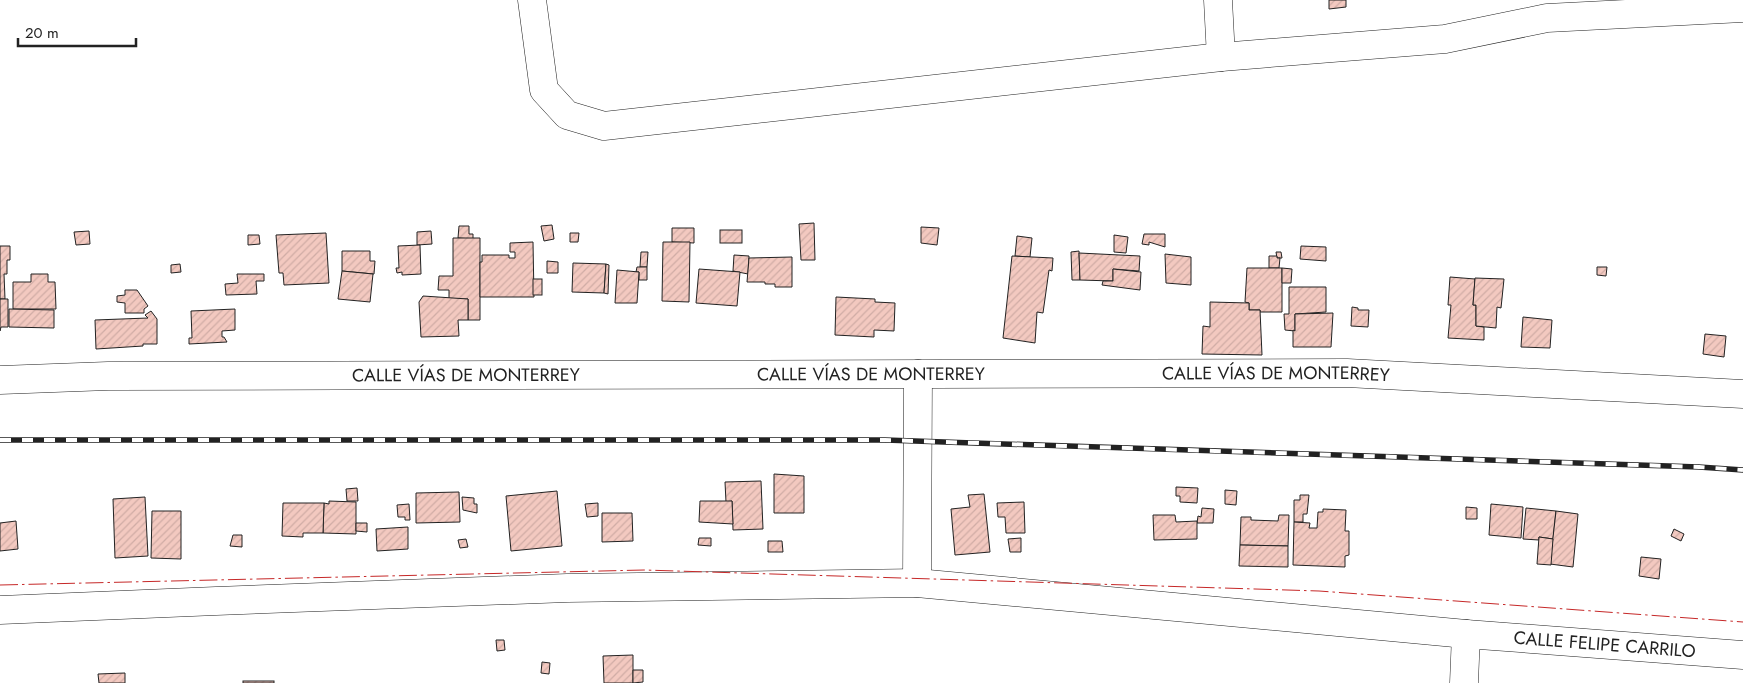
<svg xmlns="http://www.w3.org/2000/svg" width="1743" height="683" font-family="Jost,sans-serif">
<defs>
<pattern id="building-hatch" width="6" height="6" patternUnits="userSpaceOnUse" patternTransform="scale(1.25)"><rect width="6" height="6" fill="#f3c9c0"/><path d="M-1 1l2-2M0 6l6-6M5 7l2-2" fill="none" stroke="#d0aca5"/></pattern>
</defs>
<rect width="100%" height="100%" fill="#fff"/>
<!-- building -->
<g fill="url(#building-hatch)" stroke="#222">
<polygon points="1329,0 1346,0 1346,7 1329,9"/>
<polygon points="814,223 815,260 801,260 799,224"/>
<polygon points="552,225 554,239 544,241 541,226"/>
<polygon points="459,226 469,226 469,234 473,234 473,239 458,238"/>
<polygon points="921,227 939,228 937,245 921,243"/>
<polygon points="672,228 694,228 694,243 672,242"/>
<rect x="720" y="230" width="22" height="13"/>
<polygon points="89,231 90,244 76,245 74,232"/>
<polygon points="431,231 432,244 417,245 417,232"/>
<polygon points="326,233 329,283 284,285 283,273 279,273 276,235"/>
<polygon points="570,233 579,233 578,242 570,242"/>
<polygon points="1144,234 1165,234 1165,247 1149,242 1149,245 1142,244"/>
<polygon points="248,235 259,235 260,244 248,245"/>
<polygon points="1114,235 1128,237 1126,253 1114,252"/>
<polygon points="1017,236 1032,238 1030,257 1015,256"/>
<polygon points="453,238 480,238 480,320 468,320 468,299 449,299 449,290 438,290 439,276 453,276"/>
<polygon points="533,242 534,297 480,297 480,262 482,262 482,255 509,255 509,258 515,258 515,252 510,252 510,243"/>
<polygon points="663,242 690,242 689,302 662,301"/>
<polygon points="420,245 421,274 402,275 402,272 397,273 396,268 399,268 398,246"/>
<polygon points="0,246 10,246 10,260 7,260 7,274 4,274 5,299 0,299"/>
<polygon points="1301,246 1326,247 1326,261 1300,259"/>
<polygon points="342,251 370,251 370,261 375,261 374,274 342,271"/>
<polygon points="1079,251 1080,280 1072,280 1071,252"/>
<polygon points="641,252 648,252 647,267 640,267"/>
<polygon points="1276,252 1281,252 1282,258 1277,258"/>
<polygon points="1079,253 1140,256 1139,271 1113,269 1113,281 1080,280"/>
<polygon points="1165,254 1191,257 1191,285 1166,283"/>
<polygon points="734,255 749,256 748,274 733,271"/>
<polygon points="1012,256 1053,258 1052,271 1049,270 1043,313 1037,312 1035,343 1003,338"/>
<polygon points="1269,256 1277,256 1277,258 1280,258 1279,268 1269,268"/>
<polygon points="792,257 792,287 775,287 775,284 765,284 765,282 747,282 749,258"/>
<polygon points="547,261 558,262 558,273 547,273"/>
<polygon points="573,263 606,264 604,293 572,292"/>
<polygon points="180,264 181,272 171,273 171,265"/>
<polygon points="606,264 609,265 608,294 604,293"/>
<polygon points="637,267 647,267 647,280 639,280 639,272 636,272"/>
<polygon points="1597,267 1607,267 1606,276 1597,275"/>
<polygon points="1247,268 1282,268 1282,312 1260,312 1260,310 1249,310 1249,303 1245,302"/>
<polygon points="1282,268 1292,269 1291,283 1282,283"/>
<polygon points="699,269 740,272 737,306 696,303"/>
<polygon points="1113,269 1141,272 1140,290 1102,285 1103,281 1113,281"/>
<polygon points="617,270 639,272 637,303 615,303"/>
<polygon points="342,271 373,274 370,302 338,299"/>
<polygon points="31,274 48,274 48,282 55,282 56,309 13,309 13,282 31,282"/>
<polygon points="237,274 264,274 264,281 256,281 257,294 226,295 225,284 238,283"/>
<polygon points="1450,277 1475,279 1473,305 1476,305 1476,326 1484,327 1484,340 1448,338 1451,305 1448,305"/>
<polygon points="1475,278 1504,279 1501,308 1497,307 1496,328 1476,326 1476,305 1473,305"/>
<rect x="533" y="279" width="9" height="16"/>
<polygon points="1289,287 1326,287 1326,312 1295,314 1295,331 1285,330 1284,314 1289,314"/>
<polygon points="125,290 137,290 148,306 144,309 144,313 125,313 125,303 117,302 117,296 125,295"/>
<polygon points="423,296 468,299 468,320 458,320 459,336 421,337 419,302"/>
<polygon points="836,297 875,299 875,302 895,303 894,331 874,330 874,337 835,335"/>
<polygon points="0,299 8,299 8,327 1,327 0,331"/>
<polygon points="1210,302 1249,303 1249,310 1260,310 1262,355 1202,354 1203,326 1210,327"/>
<polygon points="1352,307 1358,308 1358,310 1369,310 1368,327 1351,326"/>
<polygon points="9,309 54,310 54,328 9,327"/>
<polygon points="235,309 235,330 222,331 222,337 224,337 227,342 189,344 189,338 192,338 191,311"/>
<polygon points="151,311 157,319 157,344 143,344 143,346 96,349 95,320 148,318 145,315"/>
<polygon points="1333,313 1331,347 1293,347 1293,330 1295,331 1295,314"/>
<polygon points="1523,317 1552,320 1550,348 1521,347"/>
<polygon points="1705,334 1726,336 1724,357 1703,354"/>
<polygon points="774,474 804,476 804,513 774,513"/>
<polygon points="761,481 763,529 733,530 732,501 726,502 725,482"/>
<polygon points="1176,487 1198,488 1197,503 1180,502 1180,496 1176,496"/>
<polygon points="357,488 358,501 347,501 346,489"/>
<polygon points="1225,490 1237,491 1236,505 1225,504"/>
<polygon points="557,491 562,546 511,551 506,496"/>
<polygon points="459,492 460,522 416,523 416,493"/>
<polygon points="984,494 990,552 955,555 951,509 970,507 968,495"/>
<polygon points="1300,495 1309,495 1307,514 1303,514 1303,522 1294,522 1294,500 1300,500"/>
<polygon points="145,497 148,556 115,558 113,499"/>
<polygon points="462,497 474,498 474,504 477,504 477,513 463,510"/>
<polygon points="329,501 356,502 356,534 323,533 324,503 329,504"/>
<polygon points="700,501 732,501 733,524 699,522"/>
<polygon points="1024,502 1025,533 1006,533 1005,517 998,517 997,503"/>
<polygon points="283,503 324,503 323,533 303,533 303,537 282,536"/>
<polygon points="598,503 598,516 587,517 585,504"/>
<polygon points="409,504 410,520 405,520 405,517 398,517 397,505"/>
<polygon points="1491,504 1523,507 1521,538 1489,535"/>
<polygon points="1466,507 1477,508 1477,519 1466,519"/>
<polygon points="1202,508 1214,509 1213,523 1197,523 1198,516 1201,517"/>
<polygon points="1526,508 1556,511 1553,539 1539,537 1539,540 1523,539"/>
<polygon points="1323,509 1346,510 1345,531 1349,531 1349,555 1345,556 1345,567 1293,565 1294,522 1310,523 1309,528 1317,528 1318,512 1323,512"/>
<polygon points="152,511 181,511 181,559 151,558"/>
<polygon points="1556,511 1578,514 1573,567 1550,564"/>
<polygon points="602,513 632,513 633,541 602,542"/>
<polygon points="1153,515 1175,515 1176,522 1197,521 1197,539 1154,540"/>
<polygon points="1279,515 1289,515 1288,546 1240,545 1241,517 1251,517 1251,520 1278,521"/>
<polygon points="16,521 18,549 0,551 0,523"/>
<polygon points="356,523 367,523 367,532 356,531"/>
<polygon points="408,527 408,549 377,551 376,529"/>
<polygon points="1674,529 1684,534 1681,541 1671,536"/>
<polygon points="233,535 242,535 242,547 230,546"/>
<polygon points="1539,537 1553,539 1551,565 1537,564"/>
<polygon points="699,538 711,538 711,546 698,545"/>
<polygon points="1021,538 1021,552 1010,552 1008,539"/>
<polygon points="466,539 468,547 460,548 458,540"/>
<polygon points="768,541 782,541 783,552 768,552"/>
<polygon points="1240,545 1288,546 1288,567 1239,566"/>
<polygon points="1641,557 1661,559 1659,579 1639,576"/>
<polygon points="496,640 504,640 505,650 497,651"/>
<polygon points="633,655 633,683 604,683 603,656"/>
<polygon points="542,662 550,663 549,674 541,673"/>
<polygon points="633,670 643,670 643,682 633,683"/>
<polygon points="125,673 125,683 99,683 98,674"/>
<rect x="243" y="681" width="31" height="2"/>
</g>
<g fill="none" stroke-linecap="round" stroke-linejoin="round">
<defs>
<g id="street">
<polyline points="532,0 544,90 567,115 604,126 1221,57"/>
<polyline points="1218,0 1221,57 1445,39 1547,18 1743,8"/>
<path id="s1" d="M0,380l108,-4 1239,-3 396,21"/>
<polyline points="917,583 918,374"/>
<polyline points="0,610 216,601 567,588 917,583 1466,634"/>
</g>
<g id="secondary">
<path id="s2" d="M1464,683l2,-49 277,21"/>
</g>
</defs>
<!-- street casing -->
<use href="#street" stroke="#222" stroke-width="29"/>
<!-- secondary casing -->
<use href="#secondary" stroke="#222" stroke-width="29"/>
<!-- street -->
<use href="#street" stroke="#fff" stroke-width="28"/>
<!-- secondary -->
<use href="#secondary" stroke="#fff" stroke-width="28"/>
<defs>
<polyline id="rail" points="0,440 885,440 1699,467 1743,470"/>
</defs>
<!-- rail casing -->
<use href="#rail" stroke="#222" stroke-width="5.5"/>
<!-- rail -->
<use href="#rail" stroke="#fff" stroke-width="4" stroke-dasharray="11" stroke-linecap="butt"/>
<!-- power -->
<polyline stroke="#c62828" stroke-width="1" stroke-dasharray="18 4 2.5 4" stroke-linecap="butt" points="0,585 644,570 1319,591 1743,622"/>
</g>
<g text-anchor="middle" stroke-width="4" stroke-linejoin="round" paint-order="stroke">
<!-- street labels -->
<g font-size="18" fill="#222" stroke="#fff">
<text dy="6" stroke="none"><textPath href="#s1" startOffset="871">CALLE VÍAS DE MONTERREY</textPath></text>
<text dy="6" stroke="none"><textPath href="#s1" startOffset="466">CALLE VÍAS DE MONTERREY</textPath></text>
<text dy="6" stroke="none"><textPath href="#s1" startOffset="1276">CALLE VÍAS DE MONTERREY</textPath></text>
<text dy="6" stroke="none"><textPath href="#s2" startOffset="188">CALLE FELIPE CARRILO</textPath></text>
</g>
</g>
<!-- scale -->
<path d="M18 38v8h118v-8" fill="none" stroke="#222222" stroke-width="2.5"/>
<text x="25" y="38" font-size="15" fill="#222222" stroke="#ffffff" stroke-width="4" paint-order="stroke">20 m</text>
</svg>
